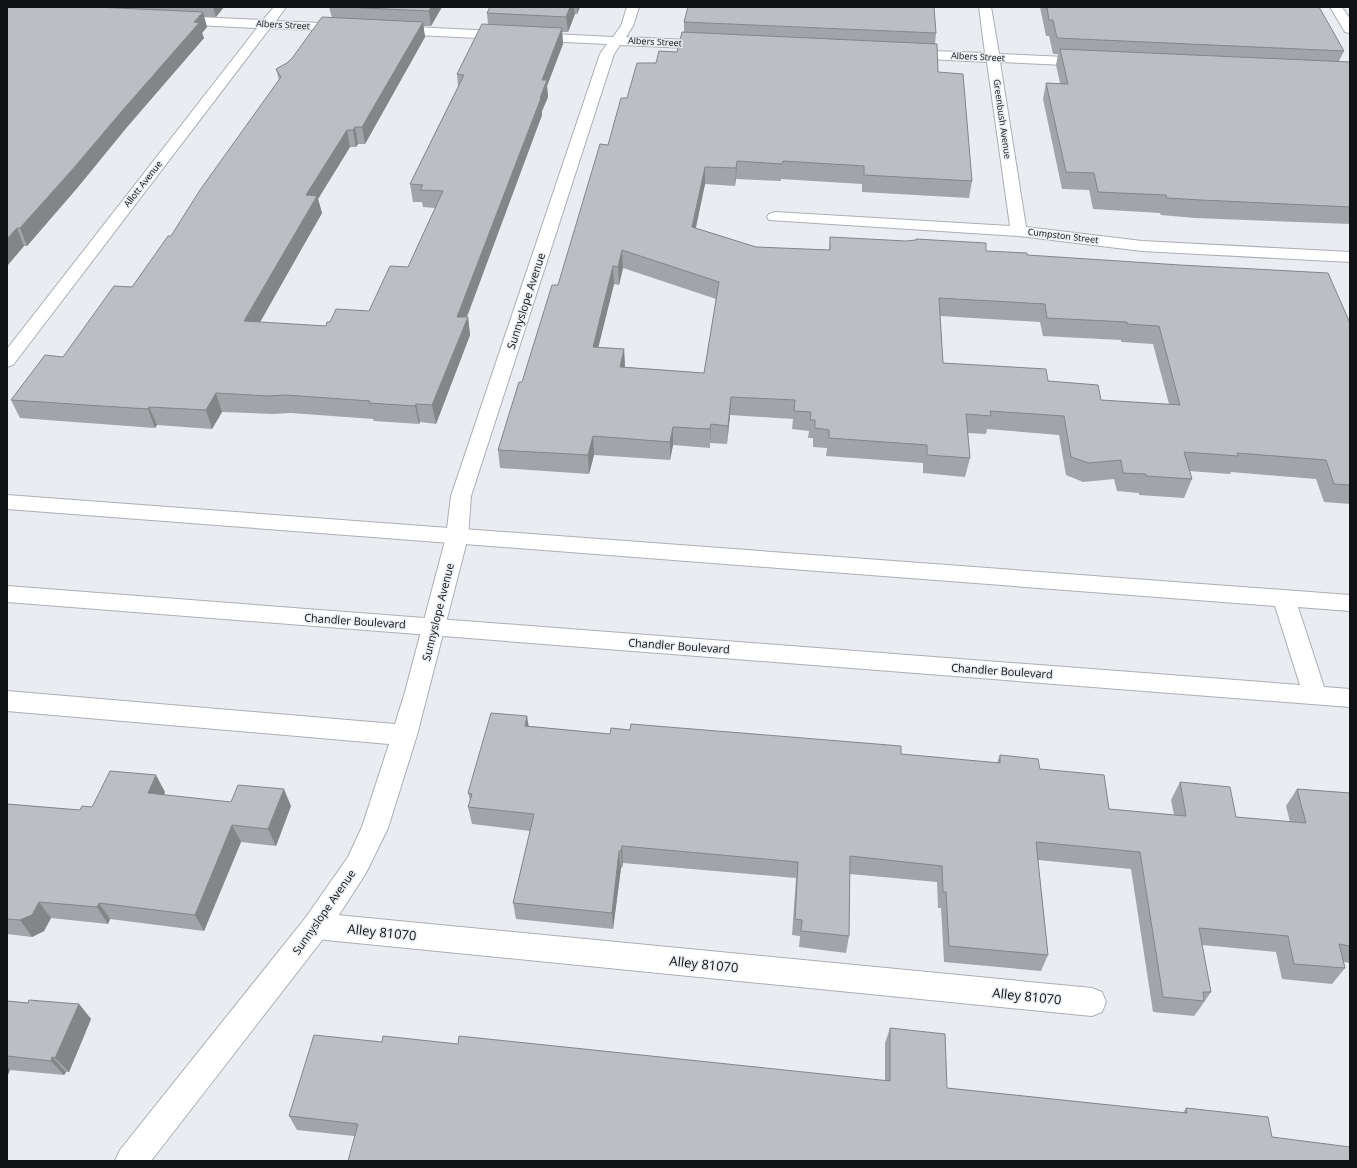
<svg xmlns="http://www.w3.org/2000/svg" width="1357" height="1168" font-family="'Open Sans',sans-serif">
<rect width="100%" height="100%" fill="#e9edf1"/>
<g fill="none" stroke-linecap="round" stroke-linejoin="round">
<defs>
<polygon id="service" points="316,913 1092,988 1102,992 1106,1002 1102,1012 1092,1016 316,939 306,935 302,926 306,917"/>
<g id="minor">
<polygon points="274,7 286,7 276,21 344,24 349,25 350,28 349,31 344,32 270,28 13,365 7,367 7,349 257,28 176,24 172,23 170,20 172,17 176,16 263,20"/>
<polygon points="627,7 639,7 633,26 626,37 709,41 714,42 716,45 714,48 709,49 620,45 614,54 471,496 468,537 417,735 388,828 366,873 326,935 151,1161 115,1161 120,1150 306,917 348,857 362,827 389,744 7,711 7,691 395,724 405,692 446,537 451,496 600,54 607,44 394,34 389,33 388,30 389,27 394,26 613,37 621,26"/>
<polygon points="979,7 991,7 999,54 1087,58 1092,59 1094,62 1092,65 1087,66 1000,62 1026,227 1142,241 1350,252 1350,262 1142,251 1019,236 769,220 767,217 769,214 775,212 1010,226 987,62 908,58 903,57 901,54 903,51 908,50 985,53"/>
<polygon points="1330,7 1342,7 1350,19 1350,33 1345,32"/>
</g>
<polygon id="tertiary" points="7,495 1350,595 1350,611 1298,607 1324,687 1350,689 1350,707 7,602 7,586 1300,685 1275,606 7,509"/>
</defs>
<!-- service casing -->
<use href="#service" stroke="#abafb3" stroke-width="2"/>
<!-- minor casing -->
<use href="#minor" stroke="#abafb3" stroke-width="2"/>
<!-- tertiary casing -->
<use href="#tertiary" stroke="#abafb3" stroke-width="2"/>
<!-- service -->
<use href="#service" fill="#fff" fill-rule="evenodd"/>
<!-- minor -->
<use href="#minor" fill="#fff" fill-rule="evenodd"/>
<!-- tertiary -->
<use href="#tertiary" fill="#fff" fill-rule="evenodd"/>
</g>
<!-- wall -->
<g fill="#a1a4a8" fill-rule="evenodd">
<polygon points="7,7 224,7 216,17 204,17 207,27 202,33 204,38 127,127 78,187 27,246 24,246 7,266"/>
<polygon points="329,7 442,7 431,26 423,26 425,37 365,144 358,144 356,147 350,147 318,199 322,213 259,322 326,326 330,322 369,311 408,267 435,208 423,207 422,202 413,202 410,184 458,87 457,74 488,24 487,13 490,7 580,7 577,14 575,14 568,32 562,32 563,44 547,86 548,97 542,111 542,115 467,317 468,317 470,335 436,424 420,422 419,424 374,421 373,419 291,413 273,414 222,412 212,429 157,425 155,428 20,418 11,400 63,357 132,287 171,236 279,80 276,69 287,63 332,18"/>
<polygon points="1040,7 1319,7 1344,51 1339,61 1350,62 1350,224 1195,218 1161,215 1160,213 1093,209 1089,190 1062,189 1043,99 1046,83 1060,83 1056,65 1058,54 1053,54 1049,36 1046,36"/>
<path d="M684,22l252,11 -1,11 3,28 34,109 -3,17 -107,-6v-8l-81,-5v2l-45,-2 -1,7 -30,-2 -9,44 60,19 73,3 1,-13 156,14 41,4 323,68v181l-26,-2 -8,-23 -85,-7 -1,2 -41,-3 3,8 -8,19 -45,-3v-2l-22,-2 -3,-12 -31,3 -17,-7 -7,-40 -72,-6 -1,5 -18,-1 2,25 -5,19 -42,-4v-10l-97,-7 1,-8 -14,-1v-9h-5l1,-7 -17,-2 1,-10 -63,-4 -3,29 -17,-1v5l-37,-3 -3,15 -76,-5 -5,19 -89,-6 -2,-18 110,-305 19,-47 29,-35 21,-11 7,-20zM623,268l93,31 -12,74 -79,-6 -1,-18 -26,-2 16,-63 5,1zM940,316l100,6 3,14 78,4v2l32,2 16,60 -68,-4 -53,-19 -105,-18z"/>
<polygon points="528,726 610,734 901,754 997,763 1000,755 1040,769 1109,809 1174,815 1171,800 1180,782 1236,817 1290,822 1286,806 1297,789 1350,793 1350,963 1344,962 1345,968 1332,984 1282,979 1276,952 1202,945 1211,992 1200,1008 1194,1016 1153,1012 1131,869 1038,860 1048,955 1041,971 944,962 941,908 938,908 937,882 850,874 849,936 846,953 799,947 800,936 792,935 796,878 623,863 622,868 621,868 613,929 516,919 513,903 530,831 472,824 468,807 470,800 468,793"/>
<polygon points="165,792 164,795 231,802 291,806 276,846 241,842 204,931 110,919 108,924 51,918 44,931 32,937 7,934 7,804 80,810"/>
<polygon points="7,1001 28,1003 79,1004 91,1019 69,1072 66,1072 64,1075 10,1070 7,1077"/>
<polygon points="890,1028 947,1088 1183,1113 1186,1108 1268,1117 354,1136 297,1130 289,1116 382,1042 458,1044 885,1081 885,1043"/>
</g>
<!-- shaded-wall -->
<g fill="#838688">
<polygon points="213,7 224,7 216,17"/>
<polygon points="431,7 442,7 431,26 429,11"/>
<polygon points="570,7 574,7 575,14 568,32 566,17"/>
<polygon points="577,7 580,7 577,14"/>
<polygon points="203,12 207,27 202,33 204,38 127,127 78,187 27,246 20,228"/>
<polygon points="423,22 425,37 365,144 362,127"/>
<polygon points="562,28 563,44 547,86 548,97 542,111 542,115 460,335 457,317 540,98 542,80"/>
<polygon points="355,127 358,144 356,147 353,130"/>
<polygon points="347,130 350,147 318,199 322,213 250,340 244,321 306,195"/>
<polygon points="737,161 736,179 735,186 736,168"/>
<polygon points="705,167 705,184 692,244 692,227"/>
<polygon points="17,228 24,246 7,266 7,239"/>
<polygon points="622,250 623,268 619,285 618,267"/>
<polygon points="613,266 614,284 594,365 593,347"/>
<polygon points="468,317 470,335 436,424 432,405"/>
<polygon points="624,349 625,367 620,367"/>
<polygon points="216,393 222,412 212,429 206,410"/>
<polygon points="731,397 730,415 727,444 728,426"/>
<polygon points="416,404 420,422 419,424 415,406"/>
<polygon points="149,407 157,425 155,428 148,409"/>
<polygon points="711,424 710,443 710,448 710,429"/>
<polygon points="673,427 673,445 670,460 670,442"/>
<polygon points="593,436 594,455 589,474 588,455"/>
<polygon points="527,716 530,734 525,726"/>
<polygon points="156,775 165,792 157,811 148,793"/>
<polygon points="284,789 291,806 276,846 268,829"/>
<polygon points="232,825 241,842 204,931 195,915"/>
<polygon points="622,846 623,863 622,868 621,851"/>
<polygon points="619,851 621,868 613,929 612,913"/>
<polygon points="39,902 51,918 44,931 32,937 20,920"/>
<polygon points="99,903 110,919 108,924 97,907"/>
<polygon points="79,1004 91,1019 69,1072 55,1058"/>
<polygon points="52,1057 66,1072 64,1075 51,1061"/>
<polygon points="7,1066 10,1070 7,1077"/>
</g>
<!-- building -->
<g fill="#bbbfc3" stroke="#838688" fill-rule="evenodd">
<polygon points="7,7 96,7 203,12 194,22 199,23 122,111 72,170 20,228 17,228 7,239"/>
<polygon points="344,7 431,7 429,11"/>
<polygon points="490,7 570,7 566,17 487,13"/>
<polygon points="688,7 934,7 936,33 684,22"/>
<polygon points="1047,7 1319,7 1344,51 1057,38 1053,20 1049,20"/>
<polygon points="322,17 423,22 362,127 355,127 353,130 347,130 306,195 317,196 244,321 326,326 327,322 330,322 336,309 369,311 390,266 408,267 443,191 420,190 423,185 410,184 464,75 457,74 482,24 562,28 542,80 547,80 540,98 541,98 457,317 468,317 432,405 416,404 415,406 369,403 370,401 286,395 268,396 216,393 206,410 149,407 148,409 11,400 45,355 63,357 114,286 132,287 168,236 171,236 200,190 281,77 276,69 287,63 293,57"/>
<path d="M682,32l255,12 1,28 25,2 9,107 -108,-6v-9l-81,-5 -1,3 -45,-3 -1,7 -31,-1 -13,60 64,20 74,3v-13l76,4 10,-1v-1l70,4v8l41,2v2l153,10 148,8 22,50v162l-16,-1 -8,-24 -89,-7 1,3 -54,-4 8,27 -46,-3v-2l-23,-1 -2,-13 -32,3 -18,-6 -7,-41 -74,-5 1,5 -25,-2 4,44 -43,-3v-10l-98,-7v-8l-14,-2v-8h-5l1,-8 -17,-1 1,-11 -64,-3 -3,29 -17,-2 -1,5 -37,-2 -3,15 -77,-6 -5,19 -90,-5 21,-68h3l30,-97h6l42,-141 8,1 13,-47h6l10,-35h19l3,-12 18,1zM622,250l97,32 -15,91 -84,-6 4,-18 -31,-2 20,-81 5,1zM939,298l106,6 2,14 80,4v2l32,2 21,79 -79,-5 -3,-15 -50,-4 -2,-12 -103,-6z"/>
<polygon points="1060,49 1350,62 1350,207 1201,200 1167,198 1166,195 1098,192 1094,173 1066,172 1046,83 1068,84"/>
<polygon points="491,713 527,716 525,726 610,734 611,728 630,730 631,724 901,746 901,754 1000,763 1000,755 1038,759 1040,769 1104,775 1109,809 1186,816 1180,782 1230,787 1236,817 1306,823 1297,789 1350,793 1350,946 1339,944 1345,968 1294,964 1288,936 1199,928 1211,992 1203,992 1204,1001 1163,997 1140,852 1036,842 1048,955 949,946 946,892 943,892 942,866 850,856 849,936 801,931 802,920 795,919 798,862 622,846 621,851 619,851 612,913 513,903 534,814 468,807 472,794 468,793"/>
<polygon points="110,771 156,775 148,793 231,802 238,785 284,789 268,829 232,825 195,915 99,903 97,907 39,902 32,915 20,920 7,919 7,804 80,810 82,806 92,807"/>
<polygon points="29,1000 79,1004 55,1058 52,1057 51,1061 7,1056 7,1001 28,1003"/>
<polygon points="890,1028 945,1034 947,1088 1187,1113 1186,1108 1268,1117 1272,1137 1350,1147 1350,1161 348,1161 358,1124 289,1116 314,1035 382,1042 383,1036 458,1044 459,1036 890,1081"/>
</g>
<g text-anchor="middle" stroke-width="3" stroke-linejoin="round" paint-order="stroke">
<!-- far-street labels -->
<g font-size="9" fill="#101113" stroke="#e9edf1">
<text transform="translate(283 25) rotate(3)" y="3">Albers Street</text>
<text transform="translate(655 42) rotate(3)" y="3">Albers Street</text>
<text transform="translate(978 57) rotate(3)" y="3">Albers Street</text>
<text transform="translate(1002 119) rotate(82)" y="3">Greenbush Avenue</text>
<text transform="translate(143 184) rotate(-52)" y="3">Allott Avenue</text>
<text transform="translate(1063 236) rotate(7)" y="3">Cumpston Street</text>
</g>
<!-- street labels -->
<g font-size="11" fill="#101113" stroke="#e9edf1">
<text transform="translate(526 301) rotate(-72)" y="4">Sunnyslope Avenue</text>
<text transform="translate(438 612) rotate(-76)" y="4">Sunnyslope Avenue</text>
<text transform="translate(355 621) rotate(4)" y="4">Chandler Boulevard</text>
<text transform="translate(679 646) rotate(4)" y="4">Chandler Boulevard</text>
<text transform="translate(1002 671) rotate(4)" y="4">Chandler Boulevard</text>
<text transform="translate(324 912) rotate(-55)" y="4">Sunnyslope Avenue</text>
</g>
<!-- near-street labels -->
<g font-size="13" fill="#101113" stroke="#e9edf1">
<text transform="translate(382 932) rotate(6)" y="5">Alley 81070</text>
<text transform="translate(704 964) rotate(6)" y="5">Alley 81070</text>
<text transform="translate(1027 996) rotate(6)" y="5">Alley 81070</text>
</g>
</g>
<!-- border -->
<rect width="1357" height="1168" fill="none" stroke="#101113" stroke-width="16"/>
</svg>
